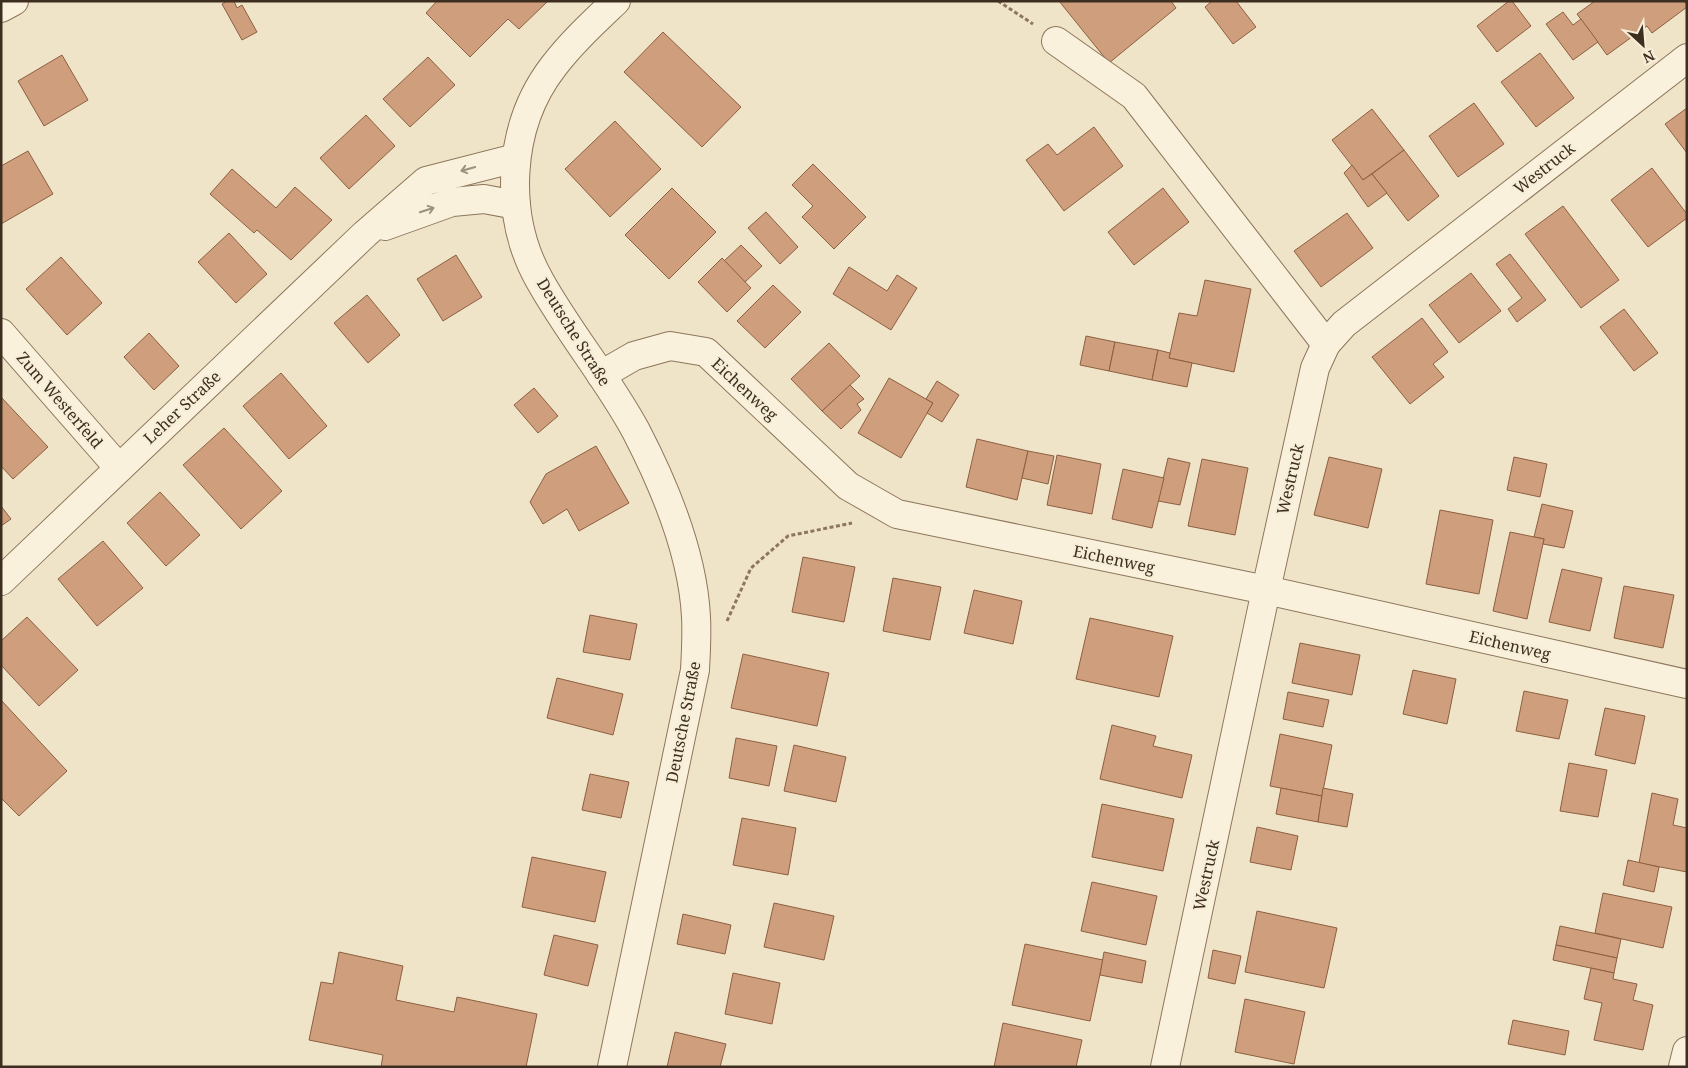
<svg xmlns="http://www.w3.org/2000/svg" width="1688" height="1068" font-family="'Noto Serif',serif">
<rect width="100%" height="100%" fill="#f0e4c8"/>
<!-- building -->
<g fill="#cf9f7d" stroke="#8d5f41">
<polygon points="227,1 234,1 237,8 242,5 257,32 242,40 222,4"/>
<polygon points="437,1 546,1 547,2 519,29 508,19 470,57 426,13"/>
<polygon points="1059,1 1171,1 1176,8 1109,63"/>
<polygon points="1212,1 1236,1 1256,27 1233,44 1205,7"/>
<polygon points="1509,1 1512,1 1531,26 1497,52 1477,26"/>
<polygon points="1595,1 1685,1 1687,7 1652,33 1647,26 1607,55 1577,14"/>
<polygon points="1563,12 1573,25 1581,19 1598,42 1573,60 1546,24"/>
<polygon points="663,32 741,107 702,147 624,72"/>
<polygon points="1540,53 1574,98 1536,127 1501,82"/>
<polygon points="62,55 88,100 44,126 18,81"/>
<polygon points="428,57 455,85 410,127 383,99"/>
<polygon points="1474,103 1504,144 1458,177 1429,136"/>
<polygon points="1687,108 1687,153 1665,124"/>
<polygon points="1372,109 1404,150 1363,180 1332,140"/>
<polygon points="366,115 395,146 349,189 320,158"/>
<polygon points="615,121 661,169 610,217 565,169"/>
<polygon points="1094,127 1123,166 1064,211 1026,160 1048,144 1057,155"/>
<polygon points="1404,150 1439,196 1408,221 1372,174"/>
<polygon points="28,151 53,194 1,224 1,166"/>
<polygon points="813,164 866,217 834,249 802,217 813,206 792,185"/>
<polygon points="1352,165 1363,180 1372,174 1387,193 1368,207 1344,173"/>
<polygon points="1652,168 1687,214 1687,218 1648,247 1611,200"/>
<polygon points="232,169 276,208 295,187 332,220 291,260 257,230 254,233 210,194"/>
<polygon points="672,188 716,232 669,279 625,235"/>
<polygon points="1163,188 1189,222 1134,265 1108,232"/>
<polygon points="1563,206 1619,280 1581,308 1525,234"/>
<polygon points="766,212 798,247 780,264 748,228"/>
<polygon points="1347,213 1373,248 1321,287 1294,251"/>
<polygon points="229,233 267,274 236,303 198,262"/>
<polygon points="741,245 762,266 745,282 724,261"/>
<polygon points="1510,254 1546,300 1517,322 1508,309 1522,298 1496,264"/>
<polygon points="456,255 482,297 443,321 417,279"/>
<polygon points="61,257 102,303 67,335 26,289"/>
<polygon points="722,258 751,288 727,312 698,282"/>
<polygon points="849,267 887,291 897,275 917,288 891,330 833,294"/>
<polygon points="1471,273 1501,311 1459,343 1429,305"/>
<polygon points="1205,280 1251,289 1234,372 1169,358 1179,313 1197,316"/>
<polygon points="773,285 801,312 765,348 737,321"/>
<polygon points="367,295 400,335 368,363 334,323"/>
<polygon points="1624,309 1658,353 1634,371 1600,327"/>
<polygon points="1422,318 1448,352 1433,364 1444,377 1410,404 1372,357"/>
<polygon points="149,333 179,366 154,390 124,357"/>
<polygon points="1086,336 1115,342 1109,371 1080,365"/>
<polygon points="1115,342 1158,350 1152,380 1109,371"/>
<polygon points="829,343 860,376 822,411 791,379"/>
<polygon points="1158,350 1170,353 1169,358 1192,363 1187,387 1152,380"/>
<polygon points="281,373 327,426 289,459 243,406"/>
<polygon points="889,378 933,403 901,458 858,433"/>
<polygon points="937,381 959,395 942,422 927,413 933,403 926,399"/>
<polygon points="850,385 864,399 857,404 861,410 841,429 822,411"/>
<polygon points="534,388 558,416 538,433 514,405"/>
<polygon points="1,397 48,447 13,479 1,466"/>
<polygon points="224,428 282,491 241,529 183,465"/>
<polygon points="977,439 1028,451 1017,500 966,487"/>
<polygon points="596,446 629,503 579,531 567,509 543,524 530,502 546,474"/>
<polygon points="1028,451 1054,456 1048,484 1022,478"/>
<polygon points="1057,455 1101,464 1092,514 1047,505"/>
<polygon points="1329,457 1382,469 1368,528 1314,515"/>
<polygon points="1514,457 1547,464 1540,497 1507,490"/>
<polygon points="1168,458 1190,463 1180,505 1158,501"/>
<polygon points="1202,459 1248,468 1235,535 1188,526"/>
<polygon points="1123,469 1164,478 1152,528 1112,519"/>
<polygon points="160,492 200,535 166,566 127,523"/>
<polygon points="1542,504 1573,511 1564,548 1543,544 1544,539 1534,537"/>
<polygon points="1,506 11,519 1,526"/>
<polygon points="1440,510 1493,520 1479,594 1426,584"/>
<polygon points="1510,532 1544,539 1527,619 1493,611"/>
<polygon points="103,541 143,588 97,626 58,579"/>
<polygon points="803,557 855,567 844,622 792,612"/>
<polygon points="1562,569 1602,578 1590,631 1549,622"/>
<polygon points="893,578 941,587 930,640 883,631"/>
<polygon points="1624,586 1674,595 1663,648 1614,638"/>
<polygon points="974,590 1022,601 1013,644 964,633"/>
<polygon points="590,615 637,624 630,660 583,652"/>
<polygon points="27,617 78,670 39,706 1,665 1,641"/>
<polygon points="1090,618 1173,636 1159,697 1076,679"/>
<polygon points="1300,643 1360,655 1352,695 1292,683"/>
<polygon points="743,654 829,673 817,726 731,708"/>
<polygon points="1413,670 1456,679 1447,724 1403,714"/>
<polygon points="557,678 623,694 613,735 547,718"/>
<polygon points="1524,691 1568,700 1559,739 1516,731"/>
<polygon points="1288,692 1329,700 1323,727 1283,719"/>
<polygon points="1,700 67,771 19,816 1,798"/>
<polygon points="1605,708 1645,716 1635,764 1595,755"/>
<polygon points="1112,725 1156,736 1153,746 1192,755 1182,798 1100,779"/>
<polygon points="1280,734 1332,745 1322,796 1270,786"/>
<polygon points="736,738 777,746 769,786 729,778"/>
<polygon points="794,745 846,757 836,802 784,791"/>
<polygon points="1569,763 1607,770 1598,817 1560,811"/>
<polygon points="590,774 629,782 621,818 582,810"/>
<polygon points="1281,788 1322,796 1318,822 1276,814"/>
<polygon points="1323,788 1353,794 1347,827 1318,822"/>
<polygon points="1652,793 1678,799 1673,825 1687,828 1687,872 1639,863"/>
<polygon points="1102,804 1174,819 1163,871 1092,857"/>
<polygon points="742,818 796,828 788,875 733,865"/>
<polygon points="1257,827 1298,836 1291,870 1250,862"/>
<polygon points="532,857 606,872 595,922 522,907"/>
<polygon points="1628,860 1659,867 1654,892 1623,885"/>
<polygon points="1092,882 1157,896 1146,945 1081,931"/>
<polygon points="1603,893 1672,907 1663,948 1595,933"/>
<polygon points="774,903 834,916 824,960 764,947"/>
<polygon points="1257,911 1337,928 1324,988 1245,972"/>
<polygon points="683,914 731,925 725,954 677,944"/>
<polygon points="1560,926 1621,939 1617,958 1556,945"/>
<polygon points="554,935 598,945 588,986 544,975"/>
<polygon points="1025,944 1103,960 1090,1021 1012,1005"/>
<polygon points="1556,945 1617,958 1614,973 1553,960"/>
<polygon points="1213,950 1241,956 1235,984 1208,978"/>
<polygon points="339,952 403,966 396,1000 454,1012 457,997 537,1014 526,1067 381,1067 383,1055 309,1040 321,982 333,984"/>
<polygon points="1104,952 1146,961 1142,983 1100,975"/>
<polygon points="1591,968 1614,973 1613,979 1637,984 1633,1000 1653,1005 1643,1050 1594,1040 1602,1003 1584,999"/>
<polygon points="733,973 780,983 772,1024 725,1014"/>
<polygon points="1245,999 1305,1012 1294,1064 1235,1052"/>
<polygon points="1513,1020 1569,1031 1565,1055 1508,1044"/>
<polygon points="1003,1023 1082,1040 1076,1067 994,1067"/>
<polygon points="675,1032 726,1044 720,1067 667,1067"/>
</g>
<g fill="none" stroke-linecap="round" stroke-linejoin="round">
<defs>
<g id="minor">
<polyline points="1,8 14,1"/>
<polyline points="1056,41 1134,96 1326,344"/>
<polyline points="385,226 452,202 484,199 516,205"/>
<polyline points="1,333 119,468"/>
<polyline points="601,375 634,356 670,346 706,352 848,486 897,514 1266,590 1687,684"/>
<polyline points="1,581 365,234 426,181 516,158"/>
<path d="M612,1067l83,-397c1,-18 2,-36 1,-53 -3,-62 -32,-132 -60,-186 -28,-52 -67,-98 -96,-150 -37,-65 -33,-154 13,-214 18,-24 41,-45 63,-66"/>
<polyline points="1165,1067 1266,590 1315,368 1326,344 1344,324 1687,58"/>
<polyline points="1683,1067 1687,1051"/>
</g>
</defs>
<!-- minor casing -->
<use href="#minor" stroke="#8d765c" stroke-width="30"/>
<!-- path -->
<g stroke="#8d765c" stroke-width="3" stroke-dasharray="4 2.5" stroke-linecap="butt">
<polyline points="998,1 1033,24"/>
<polyline points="727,621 751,568 788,536 852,523"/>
</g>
<!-- minor -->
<use href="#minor" stroke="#faf1dc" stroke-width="28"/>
</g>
<!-- one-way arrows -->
<defs><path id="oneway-shaft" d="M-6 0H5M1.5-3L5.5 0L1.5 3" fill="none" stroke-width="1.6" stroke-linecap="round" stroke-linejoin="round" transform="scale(1.25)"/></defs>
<g stroke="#9c907e">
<use href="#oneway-shaft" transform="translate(468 169) rotate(164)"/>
<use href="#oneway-shaft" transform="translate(427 210) rotate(-18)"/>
</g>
<g text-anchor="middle" stroke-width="4.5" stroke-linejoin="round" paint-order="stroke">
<!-- street labels -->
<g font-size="16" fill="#3d2e20" stroke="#f7eed8">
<text transform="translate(1544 168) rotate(-38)" y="6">Westruck</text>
<text transform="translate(574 332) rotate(58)" y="6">Deutsche Straße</text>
<text transform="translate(745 389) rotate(43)" y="6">Eichenweg</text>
<text transform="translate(60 400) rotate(49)" y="6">Zum Westerfeld</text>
<text transform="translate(182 407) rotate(-43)" y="6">Leher Straße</text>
<text transform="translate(1290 479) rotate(-77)" y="6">Westruck</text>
<text transform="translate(1114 559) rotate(12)" y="6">Eichenweg</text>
<text transform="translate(1510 645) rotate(13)" y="6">Eichenweg</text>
<text transform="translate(683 722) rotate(-79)" y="6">Deutsche Straße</text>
<text transform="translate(1206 875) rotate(-78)" y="6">Westruck</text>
</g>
</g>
<!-- border -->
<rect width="1688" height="1068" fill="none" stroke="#3d2e20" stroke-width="5"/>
<!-- north arrow -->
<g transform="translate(1643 45) rotate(154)" stroke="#f7eed8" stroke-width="4" paint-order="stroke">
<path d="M0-4L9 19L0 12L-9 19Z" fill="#3d2e20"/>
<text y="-8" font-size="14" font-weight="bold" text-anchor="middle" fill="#3d2e20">N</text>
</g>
</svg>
